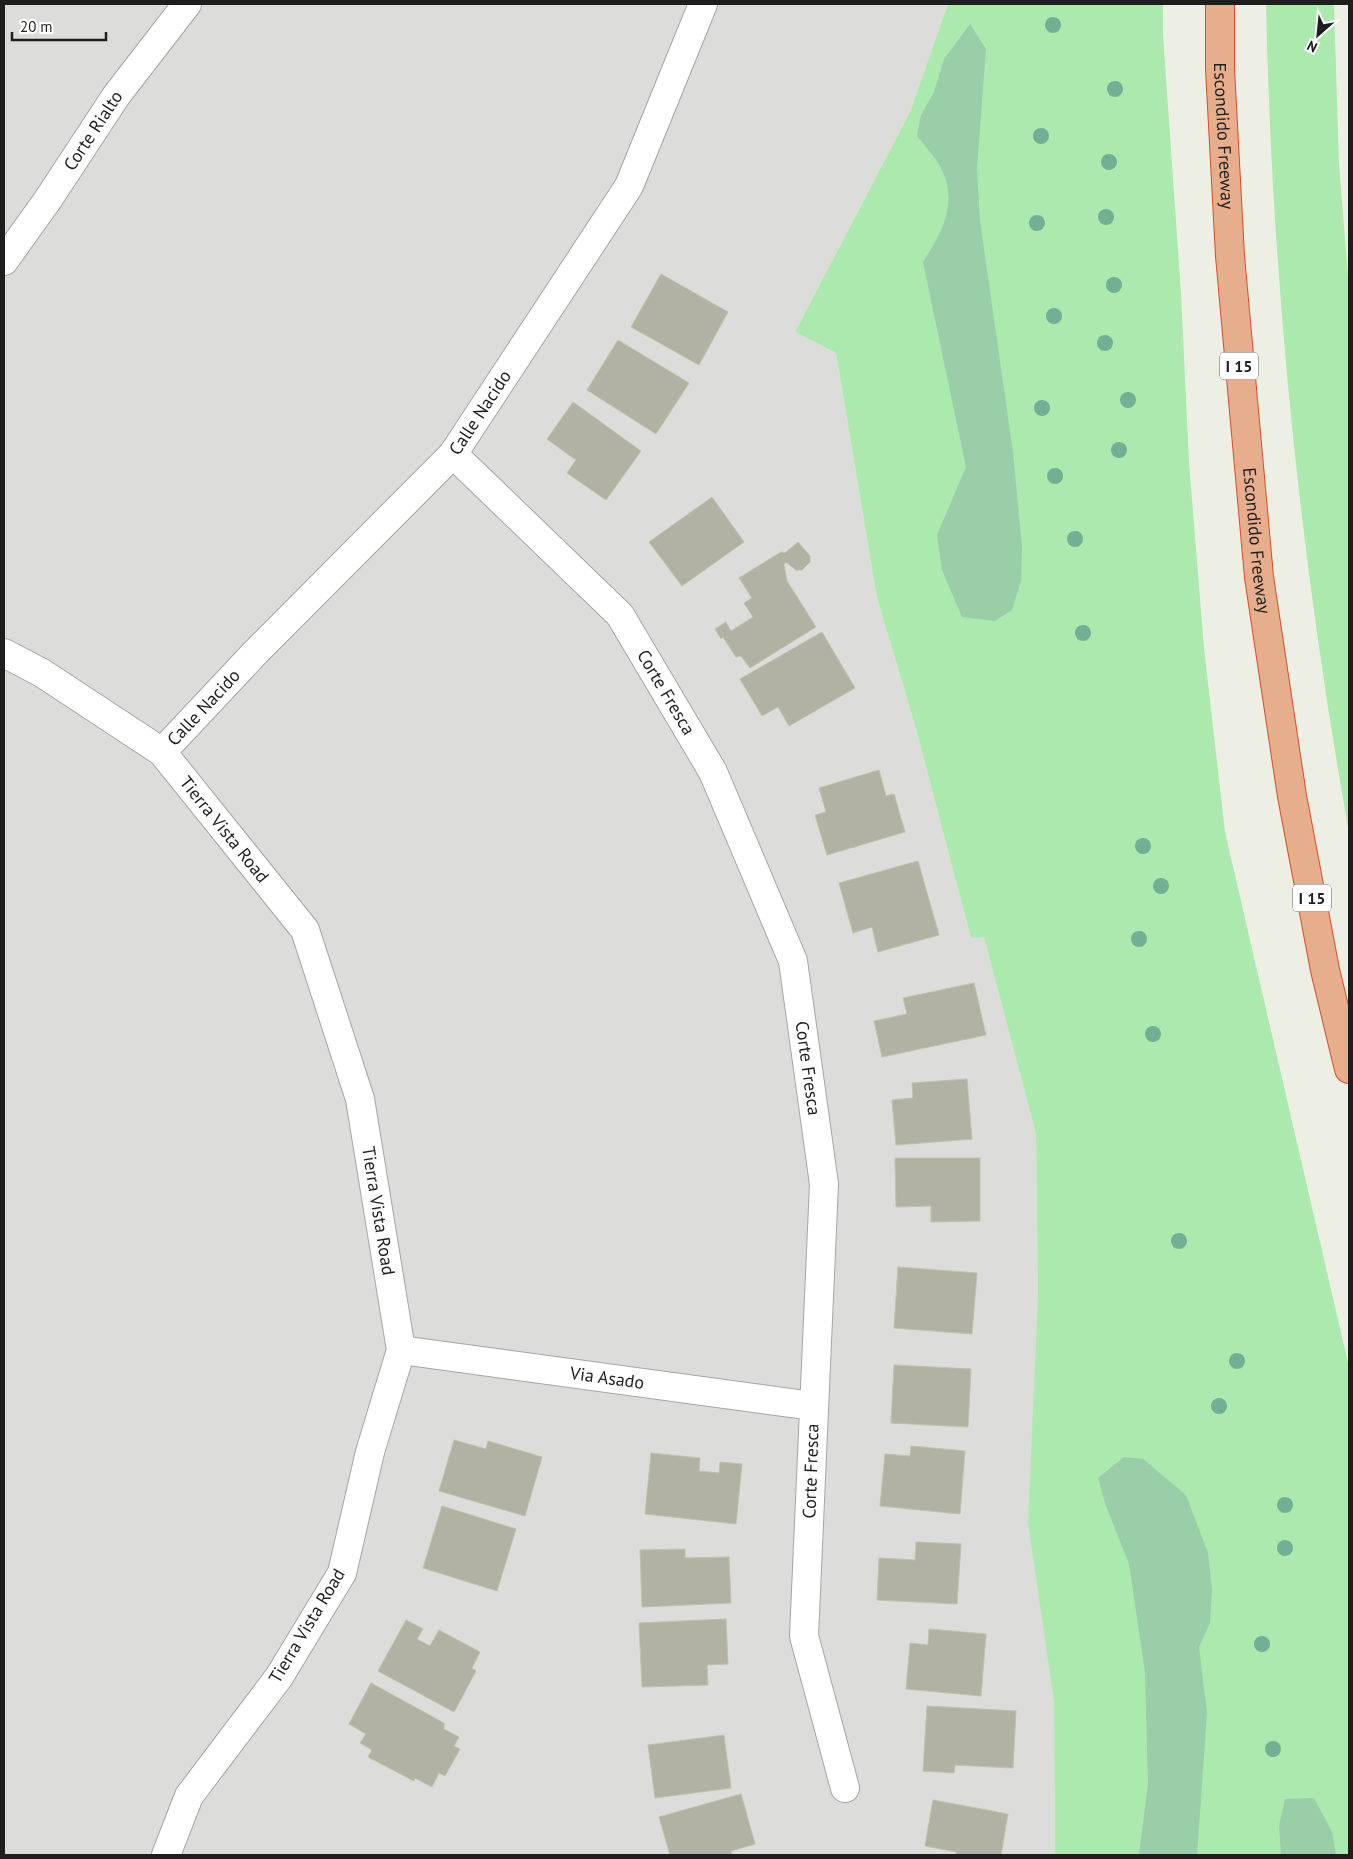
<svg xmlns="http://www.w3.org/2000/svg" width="1353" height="1859" font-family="'PT Sans',sans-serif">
<rect width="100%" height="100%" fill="#edefe4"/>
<!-- residential -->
<polygon fill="#dcdcdb" points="4,4 948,4 910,112 795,332 836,353 877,598 915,725 971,938 984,936 1036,1134 1038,1298 1054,1701 1055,1855 4,1855"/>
<!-- grass -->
<g fill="#abe9af">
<polygon points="948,4 1163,4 1163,35 1181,293 1189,462 1204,648 1225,832 1349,1367 1349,1855 1055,1855 1054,1701 1028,1522 1038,1298 1036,1134 984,937 971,938 915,725 877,598 836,353 795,332 910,112"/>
<path d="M1266,4h68l5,160 10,124v545c-49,-274 -77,-551 -83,-829z"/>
</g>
<!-- forest -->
<g fill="#99cea8">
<path d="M970,24l16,25 -9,119 3,53 33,231 9,96 -1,33 -9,29 -17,11 -33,-4 -20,-47 -5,-35 29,-68 -43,-205c20,-31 36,-60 17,-96 -6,-10 -16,-21 -23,-30l4,-21 13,-23 10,-33z"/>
<polygon points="1124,1457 1143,1459 1186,1495 1208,1553 1212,1589 1210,1623 1199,1647 1207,1713 1197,1855 1139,1855 1148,1784 1145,1672 1129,1564 1106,1506 1098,1478"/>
<polygon points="1314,1798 1332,1832 1336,1855 1281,1855 1279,1826 1285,1799"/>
</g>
<!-- building -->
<g fill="#b1b1a4" stroke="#c1c1a7">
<polygon points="661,274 728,312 699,365 631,327"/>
<polygon points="618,340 689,383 656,434 587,390"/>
<polygon points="573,402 641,451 606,500 567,473 576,460 547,439"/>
<polygon points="712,497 744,542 682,586 649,542"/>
<polygon points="798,542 810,556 810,562 802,570 796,570 786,562 784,565 787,581 816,627 750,668 741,656 736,657 723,637 721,639 715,629 726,622 731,631 753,617 744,603 752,598 739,578 781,552 785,553"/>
<polygon points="822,632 855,688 789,726 778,707 762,716 740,679"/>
<polygon points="879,770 886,796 894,794 905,832 827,855 815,815 826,812 819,788"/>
<polygon points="918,861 939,935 878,952 872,927 853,933 839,883"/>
<polygon points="974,983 986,1035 882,1057 874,1021 907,1014 903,998"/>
<polygon points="967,1079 972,1139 896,1145 892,1100 913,1098 912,1083"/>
<polygon points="895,1158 980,1158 980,1221 931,1222 931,1206 896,1207"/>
<polygon points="898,1267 977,1273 972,1334 894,1328"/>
<polygon points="894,1365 971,1369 968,1427 891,1423"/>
<polygon points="454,1440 486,1449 488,1441 542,1457 525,1516 439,1491"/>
<polygon points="911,1446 965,1451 960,1514 880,1506 885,1454 910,1456"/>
<polygon points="651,1453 700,1458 699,1471 719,1473 720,1462 742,1464 736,1524 645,1514"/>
<polygon points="442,1506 516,1529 497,1591 423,1568"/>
<polygon points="916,1542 961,1544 957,1604 877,1600 879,1558 915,1560"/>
<polygon points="685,1549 685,1558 729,1557 731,1603 642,1607 640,1550"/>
<polygon points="726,1619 728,1664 707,1665 708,1685 642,1687 639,1623"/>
<polygon points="406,1620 423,1629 417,1639 430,1646 439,1630 480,1652 472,1668 476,1671 454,1712 378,1671"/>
<polygon points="929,1629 986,1634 981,1696 906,1689 910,1643 928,1645"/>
<polygon points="371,1683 444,1723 444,1729 459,1737 454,1746 460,1749 445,1776 439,1773 432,1787 415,1778 414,1781 368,1757 372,1750 360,1743 366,1734 349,1724"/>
<polygon points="927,1706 1016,1711 1013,1768 955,1765 954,1773 923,1771"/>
<polygon points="724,1735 731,1788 655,1798 648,1745"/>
<polygon points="741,1794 755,1844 731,1851 732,1855 670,1855 659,1817"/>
<polygon points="933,1800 1008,1814 1001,1855 956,1855 956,1852 925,1846"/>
</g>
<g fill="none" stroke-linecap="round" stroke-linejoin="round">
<defs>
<g id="minor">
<path id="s1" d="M4,261l43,-60 69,-105 71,-92"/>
<path id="s2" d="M453,454l167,161 93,157 80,189 31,223 -20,452 41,152"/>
<path id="s3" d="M4,653l38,20 120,79 143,178 55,169 41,251 -31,102 -28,121 -63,104 -90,119 -23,59"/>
<path id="s4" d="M162,752l91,-97 200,-201 176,-268 74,-182"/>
<path id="s5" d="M401,1350l412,56"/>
</g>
<g id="highway">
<path id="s6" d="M1220,4v65l10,187 29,321 33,219 33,174 24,99"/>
</g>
</defs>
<!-- minor casing -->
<use href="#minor" stroke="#a5a5a5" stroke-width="30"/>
<!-- highway casing -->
<use href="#highway" stroke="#d94d26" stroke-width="30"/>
<!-- minor -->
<use href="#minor" stroke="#fff" stroke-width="28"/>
<!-- highway -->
<use href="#highway" stroke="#e6ae8d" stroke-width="28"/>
</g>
<!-- trees -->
<g fill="#71b095">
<circle cx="1053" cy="25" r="8"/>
<circle cx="1115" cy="89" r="8"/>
<circle cx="1041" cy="136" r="8"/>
<circle cx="1109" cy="162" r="8"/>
<circle cx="1106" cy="217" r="8"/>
<circle cx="1037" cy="223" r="8"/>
<circle cx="1114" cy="285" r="8"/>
<circle cx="1054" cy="316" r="8"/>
<circle cx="1105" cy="343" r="8"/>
<circle cx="1128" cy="400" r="8"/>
<circle cx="1042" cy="408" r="8"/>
<circle cx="1119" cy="450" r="8"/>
<circle cx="1055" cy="476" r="8"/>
<circle cx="1075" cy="539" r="8"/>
<circle cx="1083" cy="633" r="8"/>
<circle cx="1143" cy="846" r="8"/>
<circle cx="1161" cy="886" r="8"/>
<circle cx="1139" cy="939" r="8"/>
<circle cx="1153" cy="1034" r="8"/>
<circle cx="1179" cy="1241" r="8"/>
<circle cx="1237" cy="1361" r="8"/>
<circle cx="1219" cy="1406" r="8"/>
<circle cx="1285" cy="1505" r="8"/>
<circle cx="1285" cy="1548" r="8"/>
<circle cx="1262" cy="1644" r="8"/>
<circle cx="1273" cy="1749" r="8"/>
</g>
<g text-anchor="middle" stroke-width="5" stroke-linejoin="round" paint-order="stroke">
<!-- shield labels -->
<g fill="#fff" stroke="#626262" stroke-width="1">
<rect x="1220" y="352.5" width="38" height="27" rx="4"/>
<rect x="1293" y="884.5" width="38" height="27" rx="4"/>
</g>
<g font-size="16" font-weight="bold" fill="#1e1e1e">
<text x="1239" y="372">I 15</text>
<text x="1312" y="904">I 15</text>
</g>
<!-- street labels -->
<g font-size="18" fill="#1e1e1e" stroke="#fff">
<text dy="6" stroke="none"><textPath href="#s1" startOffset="158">Corte Rialto</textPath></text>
<text dy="6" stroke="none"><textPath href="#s6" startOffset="132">Escondido Freeway</textPath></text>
<text dy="6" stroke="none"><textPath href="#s4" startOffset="466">Calle Nacido</textPath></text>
<text dy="6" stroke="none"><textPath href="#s6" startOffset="538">Escondido Freeway</textPath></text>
<text dy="6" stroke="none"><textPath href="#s2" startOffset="322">Corte Fresca</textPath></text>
<text dy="6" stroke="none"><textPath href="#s4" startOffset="61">Calle Nacido</textPath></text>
<text dy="6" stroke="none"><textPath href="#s3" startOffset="286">Tierra Vista Road</textPath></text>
<text dy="6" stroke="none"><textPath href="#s2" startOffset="728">Corte Fresca</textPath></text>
<text dy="6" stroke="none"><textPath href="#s3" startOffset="706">Tierra Vista Road</textPath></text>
<text dy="6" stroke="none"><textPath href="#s5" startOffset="208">Via Asado</textPath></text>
<text transform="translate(811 1471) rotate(-88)" y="6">Corte Fresca</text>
<text transform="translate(307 1626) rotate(-59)" y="6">Tierra Vista Road</text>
</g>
</g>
<!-- border -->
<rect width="1353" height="1859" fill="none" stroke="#1e1e1e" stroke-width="10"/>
<!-- north arrow -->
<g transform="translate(1318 35) rotate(207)" stroke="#ffffff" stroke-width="4" paint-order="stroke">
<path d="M0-4L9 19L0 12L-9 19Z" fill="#1e1e1e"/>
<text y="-8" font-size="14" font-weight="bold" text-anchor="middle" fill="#1e1e1e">N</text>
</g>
<!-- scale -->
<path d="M12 32v8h94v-8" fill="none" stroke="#1e1e1e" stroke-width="2.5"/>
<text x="20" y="32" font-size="15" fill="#1e1e1e" stroke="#ffffff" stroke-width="4" paint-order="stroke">20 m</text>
</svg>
